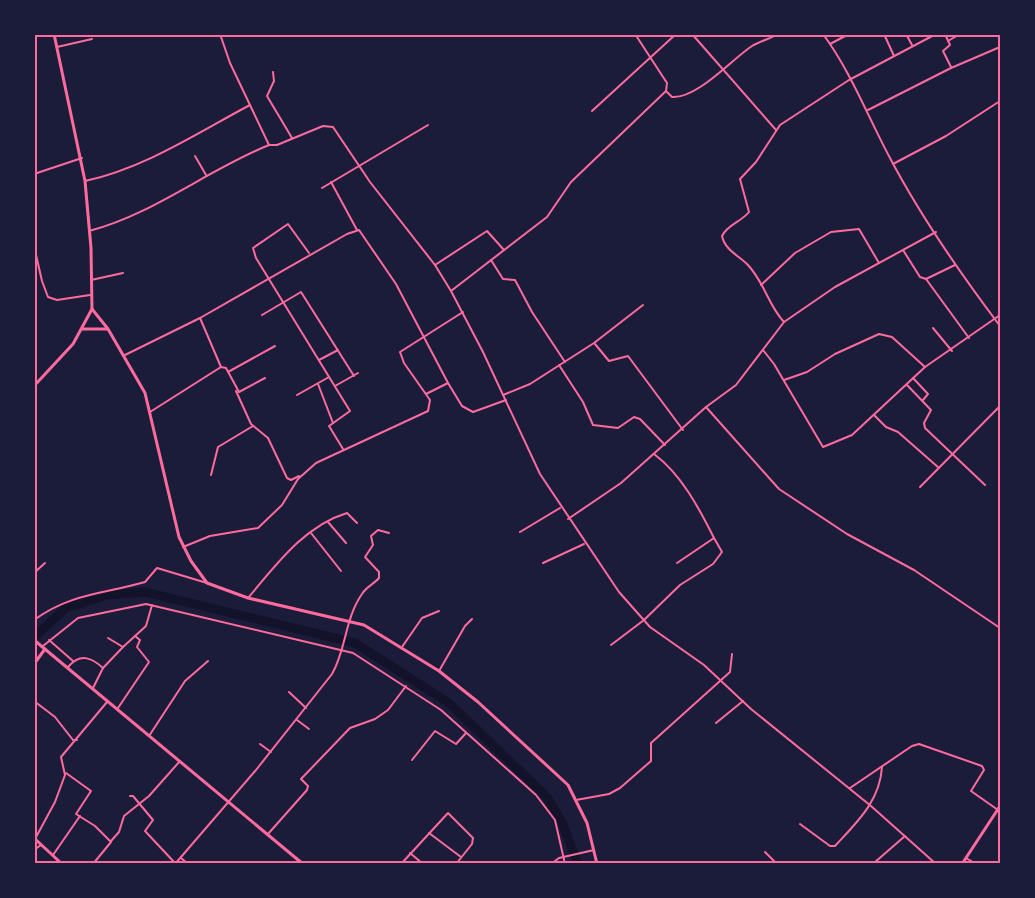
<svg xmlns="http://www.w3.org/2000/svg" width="1035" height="898" font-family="Literata,serif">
<rect width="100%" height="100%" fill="#1b1b3a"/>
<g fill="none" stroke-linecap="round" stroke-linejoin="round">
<!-- river -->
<polyline stroke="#12122b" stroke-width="9" points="34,637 66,608 107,595 145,592 355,643 449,703 547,797 562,822 578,864"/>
<!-- minor -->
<g stroke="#ff6b9d" stroke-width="2">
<polyline points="220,34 230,63 269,145 277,145 323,126 333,127 370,182 435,265 451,291 483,352 540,474 619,592 650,627 704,665 751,709 871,806 936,864"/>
<polyline points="692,34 776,130"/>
<polyline points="884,34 894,56"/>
<polyline points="906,34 912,45"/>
<polyline points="945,34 950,45 943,51 951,67"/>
<polyline points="948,41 960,34"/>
<polyline points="830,44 849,34"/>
<polyline points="57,47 92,39"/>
<polyline points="273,72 274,81 267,96 292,138"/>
<path d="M666,91l6,6c25,2 60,-38 80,-51 8,-5 18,-7 26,-12"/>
<polyline points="868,110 951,68 1000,47"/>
<polyline points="592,111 676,34"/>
<polyline points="195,156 206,175"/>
<polyline points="893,164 946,136 1000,101"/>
<polyline points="34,174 82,158"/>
<path d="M85,181c60,-13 112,-48 165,-76"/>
<polyline points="331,182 357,230"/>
<polyline points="322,188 428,125"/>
<path d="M89,231c65,-17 118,-61 180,-86"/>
<polyline points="34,246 42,281 48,297 57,300 90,295"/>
<polyline points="903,250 920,277 926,279 969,338"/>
<polyline points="309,253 288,224 253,248 256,258 350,411 329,426 343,449"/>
<polyline points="491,260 503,279 515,280 532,312 565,362"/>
<polyline points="435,265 487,231 504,250"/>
<polyline points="926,279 955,265"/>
<polyline points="91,280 123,273"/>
<polyline points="761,285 795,253 831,232 859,229 879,263"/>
<polyline points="451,291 547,217 571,182 666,91 667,83 635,34"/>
<polyline points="262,315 301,292 354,376"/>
<polyline points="200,318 221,367"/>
<path d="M784,322c-16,-17 -20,-41 -37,-58 -9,-9 -22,-14 -25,-28 5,-11 19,-14 27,-24l-9,-33 16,-17 24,-37 69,-45 87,-46"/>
<polyline points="933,328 952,351"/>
<polyline points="595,344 609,361 628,356 683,430"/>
<polyline points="763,350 774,364 823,447 852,435 925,367 1000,315"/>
<polyline points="125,355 200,318 347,234 359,230 396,284 448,383"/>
<polyline points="319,360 338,350"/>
<polyline points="559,365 583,402 593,425 618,428 634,417 640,419 665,445"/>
<polyline points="228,372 275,346"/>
<polyline points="913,378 928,394 923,400"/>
<polyline points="784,380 807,372 835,354 879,334 892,337 925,367"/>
<polyline points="318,384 333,423"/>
<polyline points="907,385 931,410 924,423 925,428 985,485"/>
<polyline points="335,386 358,373"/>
<polyline points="236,391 251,424 268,438 287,478 291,480 299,476"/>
<polyline points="426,394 448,383 462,406 473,412 506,400"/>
<polyline points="297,395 329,377"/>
<polyline points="503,395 530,384 594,343 643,305"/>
<polyline points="706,407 779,489 847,534 914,570 1000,628"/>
<polyline points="150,412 221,367 226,368 239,392 265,378"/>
<polyline points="874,415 886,427 898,432 939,468"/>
<path d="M654,454c27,20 45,54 60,84"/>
<polyline points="211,475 218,447 253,426"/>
<polyline points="920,487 1000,406"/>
<polyline points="568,519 621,483 706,407 736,385 784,322 835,287 936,232"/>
<polyline points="328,522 346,543"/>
<polyline points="520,532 560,508"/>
<polyline points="311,533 341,571"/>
<polyline points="183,547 210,536 258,528 282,505 298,479 316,463 428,411 430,400 404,363 400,352 463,312"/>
<polyline points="543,563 584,544"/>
<polyline points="34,573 45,563"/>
<path d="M248,598c28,-33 56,-72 99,-85l10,10"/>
<path d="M34,620c37,-27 70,-26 111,-38l12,-14 50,15"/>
<polyline points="49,640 73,661"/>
<polyline points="611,645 644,620 680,585 713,564 722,552 714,538 677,563"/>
<polyline points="43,646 78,618 146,604 353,653 441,710 536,795 555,820 565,864"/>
<polyline points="123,647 146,626 152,605"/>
<polyline points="402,647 422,618 439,611"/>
<path d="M68,667c12,-14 23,-10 35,1"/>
<polyline points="439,671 465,626 472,619"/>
<polyline points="93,688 103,668 123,647 108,638"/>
<polyline points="289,692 306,708"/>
<polyline points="34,701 55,717 73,740 77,740"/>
<polyline points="118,708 149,662 137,647 140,640 135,636"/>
<polyline points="297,720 309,729"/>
<polyline points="716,723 743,701"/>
<polyline points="149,736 185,681 208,661"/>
<polyline points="260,744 271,752"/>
<polyline points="412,760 435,731 456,744 466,733"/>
<polyline points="66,773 91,791 76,814 95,826 111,842 93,864"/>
<polyline points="850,788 912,746 919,744 982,766 984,770 971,791 998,810"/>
<polyline points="130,796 133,796 153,820 145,831 175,863"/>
<polyline points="576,800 609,794 620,788 651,761 651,743 730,672 732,654"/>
<path d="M800,824l30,22h5c22,-24 45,-45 47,-79"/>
<polyline points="429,833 461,857"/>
<polyline points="268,834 307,790 308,786 301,779 350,728 375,719 388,710 406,686"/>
<polyline points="35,839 55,802 65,775 61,757 107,702"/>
<polyline points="111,841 119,832 124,816 149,796 180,761"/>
<polyline points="34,850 41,845"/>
<polyline points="765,852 777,864"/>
<polyline points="410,853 423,864"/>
<polyline points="53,855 80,816"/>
<polyline points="181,858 188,864"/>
<polyline points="966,858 976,864"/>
<polyline points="874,863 905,836"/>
<path d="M175,864l81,-94 76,-96c14,-24 13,-56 30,-80 4,-7 12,-10 17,-16v-6l-14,-15 8,-12 -2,-9 7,-6 11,3"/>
<polyline points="401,864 448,813 473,838 472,844 456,864"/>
<polyline points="551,864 559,858 594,850"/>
</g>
<!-- tertiary -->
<path stroke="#ff6b9d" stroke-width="2" d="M823,34c28,38 45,83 67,124 31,59 70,115 110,168"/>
<!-- secondary -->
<g stroke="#ff6b9d" stroke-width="3">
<polyline points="92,309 108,329 145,393 179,537 191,561 207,583 248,598 364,625 439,671 478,702 568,785 587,823 597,864"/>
<polyline points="82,329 107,329"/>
<polyline points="34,664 45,649"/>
<polyline points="34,838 62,864"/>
</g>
<!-- primary -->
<polyline stroke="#ff6b9d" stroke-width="3" points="962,864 1000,806"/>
<!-- trunk -->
<g stroke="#ff6b9d" stroke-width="3">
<polyline points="34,386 73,344 92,309 91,248 85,181 54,34"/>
<polyline points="34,640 303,864"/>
</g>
</g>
<!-- border -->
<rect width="1035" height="898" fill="none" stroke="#1b1b3a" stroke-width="72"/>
<rect x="36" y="36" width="963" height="826" fill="none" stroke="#ff6b9d" stroke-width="2"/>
</svg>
